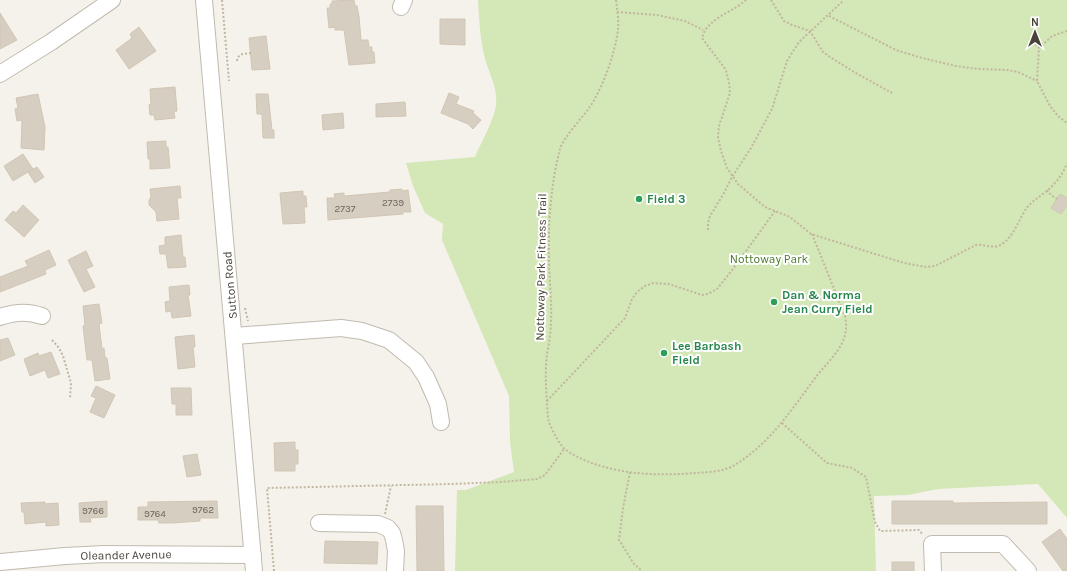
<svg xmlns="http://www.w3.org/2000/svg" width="1067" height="571" font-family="Karla,sans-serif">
<rect width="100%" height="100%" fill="#f5f2ec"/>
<!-- green -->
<path fill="#d3e7b7" d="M478,0h589v518l-29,-34 -100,5 -30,6 -34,1 2,75h-421l2,-81h9l48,-18 -4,-30 -1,-46 -67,-156 1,-16 -18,-11 -12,-27 -7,-23 69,-6c6,-15 19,-36 21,-52 2,-18 -8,-33 -12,-50 -4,-18 -5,-37 -6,-55z"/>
<!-- building -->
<g fill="#d7cec2" stroke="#d1c6b5">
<polygon points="354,0 355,6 357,6 359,16 361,40 368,40 369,47 372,47 372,52 374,52 375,63 349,65 344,30 335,30 335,27 329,28 327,8 330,8 330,4 332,4 332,1"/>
<polygon points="0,13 17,40 0,49"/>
<polygon points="440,19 465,19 465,45 440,44"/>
<polygon points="139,27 156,51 129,69 116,50 132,38 130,34"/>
<polygon points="266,36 270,69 252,70 249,38"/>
<polygon points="175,87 177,111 174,112 175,118 155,120 154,115 150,115 149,105 151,104 150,89"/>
<polygon points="449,93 459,97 456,104 474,111 473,113 481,120 473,129 468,124 441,113"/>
<polygon points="38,94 45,127 44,150 21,148 22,120 17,121 15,109 18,108 16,98"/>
<polygon points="256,94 268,94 272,130 274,130 274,138 263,138 262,114 257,114"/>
<polygon points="405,102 406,116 376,117 376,104"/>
<polygon points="343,113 344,128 323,130 322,115"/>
<polygon points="166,141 166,147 168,147 170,168 150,169 150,159 148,159 147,142"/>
<polygon points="23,154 33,169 13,181 4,166"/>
<polygon points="37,167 44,177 35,183 28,172"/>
<polygon points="180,186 181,198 177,198 179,219 157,221 156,212 149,205 149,200 151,197 150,189"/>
<polygon points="402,189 402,191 408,190 411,212 403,212 403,214 328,220 327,198 335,198 334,194 344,193 344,196 390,192 390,190"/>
<polygon points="303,191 303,196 306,196 307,207 304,207 305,223 283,224 280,193"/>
<polygon points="1060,194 1067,198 1067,205 1061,214 1051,208"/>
<polygon points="23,205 39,220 24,237 5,220 13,211 16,213"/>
<polygon points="181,235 183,257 185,257 186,267 168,268 166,254 160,254 159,246 165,245 165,237"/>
<polygon points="49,250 56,265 45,270 46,274 0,292 0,277 28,266 25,261"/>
<polygon points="86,251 93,266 86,269 95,287 84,292 68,260"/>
<polygon points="189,285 190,295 188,295 191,316 172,318 171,311 166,312 165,302 170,301 169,287"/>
<polygon points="99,304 102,323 99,324 102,349 104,348 105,358 107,358 110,379 95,381 92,360 87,360 83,326 85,325 83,306"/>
<polygon points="194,335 195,347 193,347 195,367 178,369 175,337"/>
<polygon points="8,338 15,355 0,361 0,340"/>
<polygon points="51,352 60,374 48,378 45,370 30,376 24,359 38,353 39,356"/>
<polygon points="96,386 115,395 104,418 90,412 96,398 91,396"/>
<polygon points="171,388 191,388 192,415 176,415 176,404 172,404"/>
<polygon points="295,442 295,450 298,450 298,464 295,464 295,471 275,471 274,443"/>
<polygon points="197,454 201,475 187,477 183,456"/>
<polygon points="107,501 107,517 90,518 91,522 80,522 79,503"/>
<polygon points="217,501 218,518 200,518 200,521 173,523 159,523 158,520 138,520 138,507 148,507 148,502"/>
<polygon points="892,501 953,501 953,503 1047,502 1047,524 892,524"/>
<polygon points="45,502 45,504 58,503 59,525 46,526 46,522 25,524 24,512 22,512 21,503"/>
<polygon points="416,506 443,506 444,571 417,571"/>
<polygon points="1060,529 1067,539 1067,571 1063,571 1042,542"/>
<polygon points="325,541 378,542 377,564 324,563"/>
<rect x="892" y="562" width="22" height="9"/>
</g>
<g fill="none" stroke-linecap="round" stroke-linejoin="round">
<defs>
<g id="minor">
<polyline points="204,0 254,571"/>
<polyline points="401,7 404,0"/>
<polyline points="0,74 51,42 112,0"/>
<path d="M0,317c14,-5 28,-6 42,-1"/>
<polyline points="234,336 341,328 362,331 389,340 416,362 426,377 438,404 441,422"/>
<polyline points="319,523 378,524 388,528 392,533 394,540 396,551 395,571"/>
<polyline points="0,562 65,556 104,554 253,555"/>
<polyline points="933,571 932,544 1003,544 1028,571"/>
</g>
</defs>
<!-- minor casing -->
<use href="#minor" stroke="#c1baaf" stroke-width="18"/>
<!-- path -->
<g stroke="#c2b6a0" stroke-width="2" stroke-dasharray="2 2" stroke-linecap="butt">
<polyline points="222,0 229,81"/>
<path d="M616,0c1,9 3,20 2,29 -2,22 -16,61 -29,79 -7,10 -26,30 -29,41 -9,34 -12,74 -11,109 0,21 3,42 2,63 0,11 -2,22 -4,33 -2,17 -1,34 0,51 1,7 0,14 3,20 4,8 9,20 16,25 5,4 12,7 18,10 36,15 74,16 112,13 12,-1 26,-1 37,-7 37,-22 58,-56 83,-89 15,-20 35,-33 29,-61l-33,-82"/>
<path d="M746,0c-14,13 -39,18 -44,38l24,32 3,13 1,10 -11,33 -1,11 3,14 6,17 11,16 27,23 25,10 21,17 93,29 22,4 9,-1 41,-21c7,-1 15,3 22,1 14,-5 20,-25 28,-37 8,-11 20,-15 28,-25 6,-6 10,-13 13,-21"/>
<polyline points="771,0 784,21 792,25 810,31 823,52 830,57 854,72 892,93"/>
<polyline points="617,12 657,15 685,21 703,30"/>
<polyline points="829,16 896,50 922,58 956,66 978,69 1007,70 1018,72 1037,81"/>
<polyline points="1067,31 1052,36 1039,48 1037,81 1050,106 1058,116 1067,123"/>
<polyline points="1029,39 1039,48"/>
<path d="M237,61c1,-8 7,-7 14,-8"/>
<polyline points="1047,190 1051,195 1057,199"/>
<polyline points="708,230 708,223 710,216 724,193 732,177 751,148 772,109 787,61 799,42 843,1"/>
<polyline points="245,308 248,321"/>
<polyline points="52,340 59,348 63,356 71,383 70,399"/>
<polyline points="547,401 625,318 632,299 637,292 645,286 653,283 669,284 702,295 708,294 717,289 733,269 775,211"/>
<polyline points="782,423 827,463 852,468 866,477 875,522 880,531 919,530 923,535"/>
<polyline points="630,472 623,508 619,540 634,564 642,571"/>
<polyline points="385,514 391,486"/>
<polyline points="274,571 267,488 451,484 501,482 537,479 545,475 564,449"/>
</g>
<!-- minor -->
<use href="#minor" stroke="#fff" stroke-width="16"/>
</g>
<!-- markers -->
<g fill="#2e9e5b" stroke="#fff" stroke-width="1.5">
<circle cx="639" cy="199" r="4"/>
<circle cx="774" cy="302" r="4"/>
<circle cx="664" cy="353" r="4"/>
</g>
<g text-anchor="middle" stroke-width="4" stroke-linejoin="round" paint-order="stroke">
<!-- number labels -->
<g font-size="10" fill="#6d665c">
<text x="393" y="206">2739</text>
<text x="345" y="212">2737</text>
<text x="203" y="513">9762</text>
<text x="93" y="514">9766</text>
<text x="155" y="517">9764</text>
</g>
<!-- leisure labels -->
<g font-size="12" font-weight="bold" fill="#27864d" stroke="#fff" text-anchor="start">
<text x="647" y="203">Field 3</text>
<text x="782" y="299">Dan &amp; Norma<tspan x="782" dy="14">Jean Curry Field</tspan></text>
<text x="672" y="350">Lee Barbash<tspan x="672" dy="14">Field</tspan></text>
</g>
<!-- park labels -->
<g font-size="12" fill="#4d7b2e" stroke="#fff">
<text x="769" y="263">Nottoway Park</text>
</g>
<!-- street labels -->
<g font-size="12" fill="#4a433a" stroke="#fff">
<text transform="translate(541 267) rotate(-89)" y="4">Nottoway Park Fitness Trail</text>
<text transform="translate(230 285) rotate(-95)" y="4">Sutton Road</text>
<text transform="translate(126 555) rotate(-1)" y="4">Oleander Avenue</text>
</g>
</g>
<!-- north arrow -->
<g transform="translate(1035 32)" stroke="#ffffff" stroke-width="3" paint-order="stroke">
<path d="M0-3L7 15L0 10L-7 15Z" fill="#4a433a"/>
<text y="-6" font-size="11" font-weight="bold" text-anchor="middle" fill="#4a433a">N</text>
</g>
</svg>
